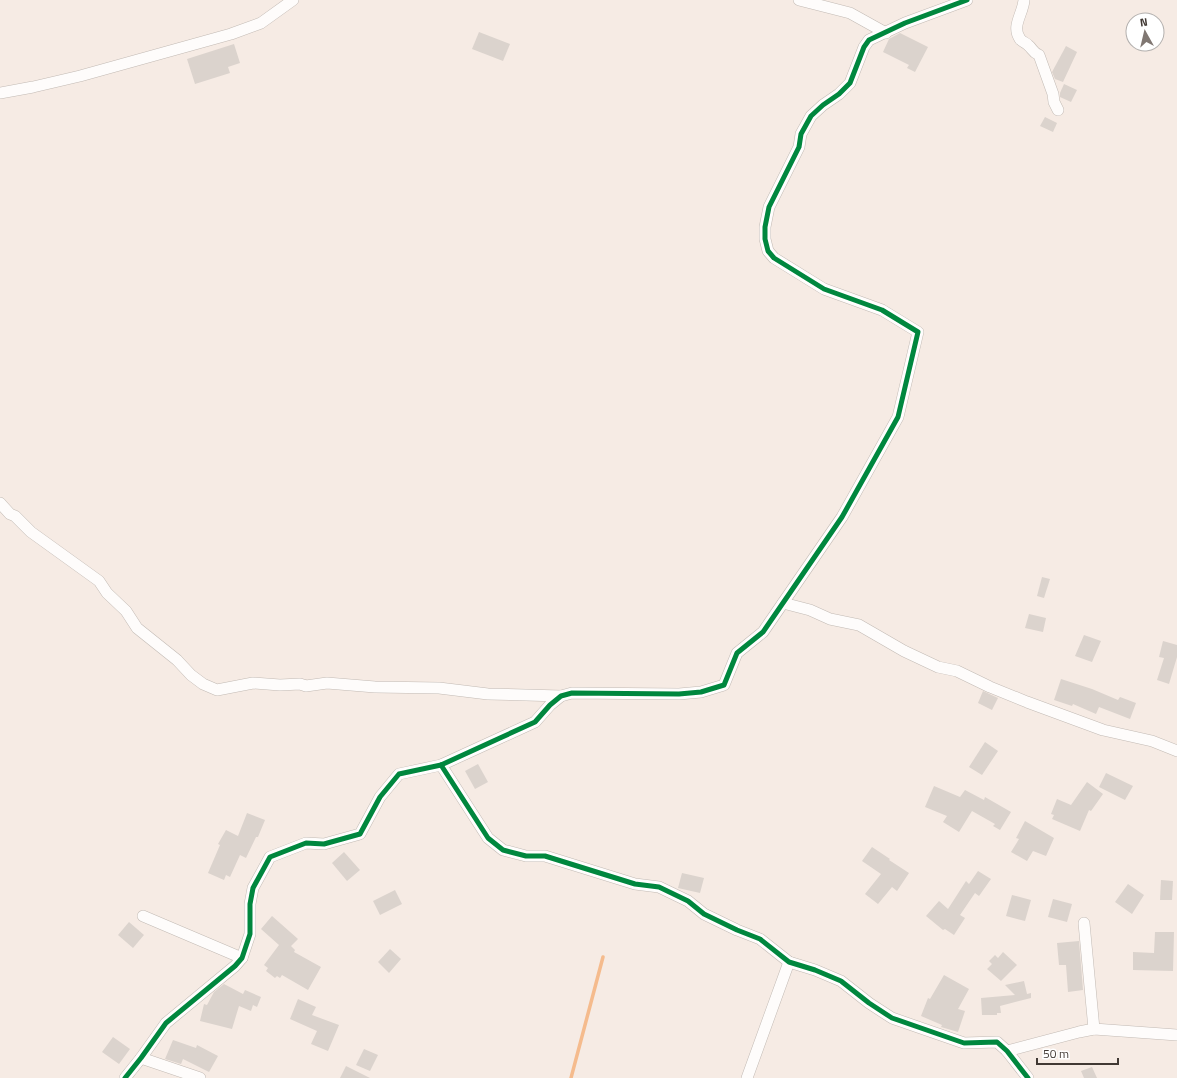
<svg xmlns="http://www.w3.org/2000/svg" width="1177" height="1078" font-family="'Titillium Web',sans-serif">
<rect width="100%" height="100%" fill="#f6ebe4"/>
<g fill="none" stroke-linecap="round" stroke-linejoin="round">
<!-- stream -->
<polyline stroke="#f5bb8d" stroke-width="3.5" points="571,1078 603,957"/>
</g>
<!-- building -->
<g fill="#dbd3cd">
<polygon points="479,32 510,44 503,61 472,49"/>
<polygon points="900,33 928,47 915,72 907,68 909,65 883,52 889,39"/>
<polygon points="234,44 240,63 228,67 230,73 195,84 187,59"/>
<polygon points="1066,46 1077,52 1063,82 1055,79 1052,72"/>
<polygon points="1064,84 1077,90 1071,102 1060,97 1060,93"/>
<polygon points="1045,117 1057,123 1053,132 1040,126"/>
<polygon points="1042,577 1050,579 1044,598 1037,596"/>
<polygon points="1029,614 1046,618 1043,632 1025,628"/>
<polygon points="1084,635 1101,641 1092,662 1075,656"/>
<polygon points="1163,641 1177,645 1177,657 1169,684 1157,680 1164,658 1159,657"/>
<polygon points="1061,679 1092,689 1118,700 1120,697 1136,703 1130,719 1099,707 1096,714 1073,704 1072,706 1054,700"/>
<polygon points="983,691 998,698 992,710 978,703"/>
<polygon points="985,742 998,751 982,775 969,767"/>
<polygon points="478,764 488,782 475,789 465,771"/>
<polygon points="1106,773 1133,786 1125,800 1099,787"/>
<polygon points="1087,782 1103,794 1091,811 1089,810 1080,831 1052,819 1054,815 1051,814 1057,799 1071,805"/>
<polygon points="934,786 960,797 965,790 984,800 985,797 1011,812 1000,830 993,826 995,824 972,811 959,832 943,822 947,816 925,807"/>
<polygon points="247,813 265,820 258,837 256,837 246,858 240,855 230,877 226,875 224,880 208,873 220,845 218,844 226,830 238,836"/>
<polygon points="1025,821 1054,838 1046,856 1033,851 1027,861 1011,852 1019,839 1016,838"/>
<polygon points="872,847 890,859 889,860 909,873 897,891 892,887 878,904 865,894 881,874 862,861"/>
<polygon points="344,852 360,870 347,881 332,863"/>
<polygon points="978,871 991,879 979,896 975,893 960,915 965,918 954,935 945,929 943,930 926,916 939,901 948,909 966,881 969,884"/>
<polygon points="682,873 704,878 700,893 678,888"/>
<polygon points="1161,880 1173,881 1172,900 1160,900"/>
<polygon points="1128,884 1144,895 1132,914 1115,902"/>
<polygon points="395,890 402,904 380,915 373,901"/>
<polygon points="1012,895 1031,900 1025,921 1006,916"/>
<polygon points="1053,899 1072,904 1067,922 1048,917"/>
<polygon points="272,916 298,939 291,946 295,950 294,952 321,967 308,990 282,975 280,978 277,976 275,978 266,971 268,968 264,965 279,945 261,929"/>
<polygon points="129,922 144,935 133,948 118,935"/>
<polygon points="1155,932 1174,932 1173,971 1133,970 1133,952 1154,953"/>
<polygon points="1079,941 1083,990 1068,992 1066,965 1059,965 1057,943"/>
<polygon points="390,949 401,959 389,973 378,962"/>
<polygon points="1003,952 1017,965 1001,981 987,969 992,964 989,961 995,955 998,958"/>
<polygon points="944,975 969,989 958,1009 965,1011 958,1032 941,1027 942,1025 921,1016 928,998 930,999"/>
<polygon points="1024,981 1027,994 1031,993 1031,998 1000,1006 1001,1013 997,1013 997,1015 982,1015 981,998 1015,995 1005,985"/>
<polygon points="224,984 243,994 245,990 261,997 257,1007 253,1005 251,1011 239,1006 232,1029 200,1021 204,1004 207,1005 214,992"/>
<polygon points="298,999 316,1007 312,1015 339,1025 328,1051 311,1044 317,1031 290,1019"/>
<polygon points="113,1037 130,1049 119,1064 102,1052"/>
<polygon points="173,1040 196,1048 197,1045 218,1056 209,1072 183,1059 181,1064 165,1059"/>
<polygon points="364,1049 378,1055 370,1071 356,1065"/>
<polygon points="346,1066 370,1078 340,1078"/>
<polygon points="1092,1067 1097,1078 1084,1078 1081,1071"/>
</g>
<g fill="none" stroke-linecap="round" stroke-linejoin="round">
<defs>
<g id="minor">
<polyline points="799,0 850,13 886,33"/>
<path d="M1024,0c-1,14 -13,26 -4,39 2,3 5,3 8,6 5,4 4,7 11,10l14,39 1,8 4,8"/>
<polyline points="0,93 33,87 80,76 231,34 261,23 293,0"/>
<polyline points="0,503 10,514 15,516 31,532 99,581 107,593 126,611 137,628 177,660 191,675 203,684 217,690 253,683 280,685 300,684 306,686 327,683 375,687 439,688 488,694 561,696"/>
<polyline points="783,603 810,610 830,619 859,625 904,651 938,667 957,671 990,687 1027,702 1103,730 1152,741 1177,751"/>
<polyline points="441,765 488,838 503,850 526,856 545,856 635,884 659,887 688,901 704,914 737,930 760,939 789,962 815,970 841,981 869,1003 892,1018 964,1043 997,1042 1007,1051 1028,1078"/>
<polyline points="143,916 242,958"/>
<polyline points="1084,923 1094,1029"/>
<polyline points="1007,1051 1079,1032 1094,1029 1177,1035"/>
<polyline points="141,1058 200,1078"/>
<polyline points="125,1078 141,1058 166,1023 235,966 242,958 250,934 250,904 253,888 270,857 306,843 324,844 360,834 380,797 399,774 441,765 500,738 535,722 550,705 561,696 572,693 679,694 701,692 724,685 737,653 763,632 842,517 898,417 918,332 882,310 824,289 774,258 768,251 765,239 765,227 769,207 799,147 801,134 811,116 823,105 839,94 850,83 864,47 869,40 905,23 967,0"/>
<polyline points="747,1078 789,962"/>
</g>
</defs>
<!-- minor casing -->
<use href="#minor" stroke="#c2bab4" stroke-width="12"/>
<!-- minor -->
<use href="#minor" stroke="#fefcfb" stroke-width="11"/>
<defs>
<g id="cycleway">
<polyline points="441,765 488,838 503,850 526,856 545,856 635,884 659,887 688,901 704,914 737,930 760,939 789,962 815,970 841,981 869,1003 892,1018 964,1043 997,1042 1007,1051 1028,1078"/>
<polyline points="125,1078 141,1058 166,1023 235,966 242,958 250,934 250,904 253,888 270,857 306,843 324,844 360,834 380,797 399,774 441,765 500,738 535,722 550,705 561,696 572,693 679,694 701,692 724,685 737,653 763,632 842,517 898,417 918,332 882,310 824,289 774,258 768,251 765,239 765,227 769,207 799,147 801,134 811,116 823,105 839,94 850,83 864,47 869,40 905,23 967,0"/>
</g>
</defs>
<!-- cycleway casing -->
<use href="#cycleway" stroke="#fff" stroke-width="8"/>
<!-- cycleway -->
<use href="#cycleway" stroke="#00873e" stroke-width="5"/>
</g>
<!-- north arrow -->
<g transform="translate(1145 32) rotate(352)"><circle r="19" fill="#ffffff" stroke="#b3b0ae"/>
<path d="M0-3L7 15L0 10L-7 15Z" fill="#807772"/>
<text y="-6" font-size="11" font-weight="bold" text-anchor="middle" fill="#413934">N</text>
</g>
<!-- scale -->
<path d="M1037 1058v6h81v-6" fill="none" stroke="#413934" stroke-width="2"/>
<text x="1043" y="1058" font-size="12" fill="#413934" stroke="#ffffff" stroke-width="3" paint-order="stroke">50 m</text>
</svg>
